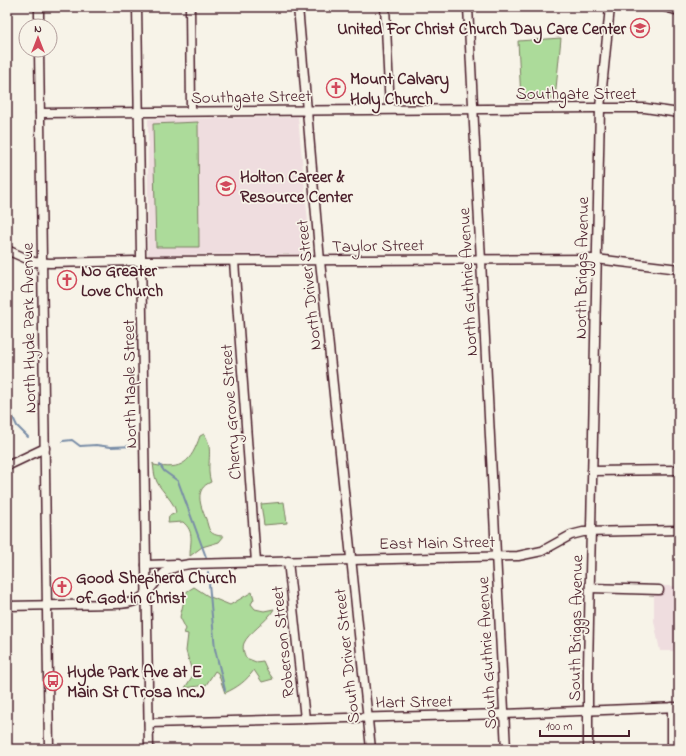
<svg xmlns="http://www.w3.org/2000/svg" width="686" height="756" font-family="'Indie Flower',sans-serif">
<rect width="100%" height="100%" fill="#f7f3e8"/>
<filter id="ink" filterUnits="userSpaceOnUse"><feTurbulence type="fractalNoise" baseFrequency=".025" numOctaves="2"/><feDisplacementMap in="SourceGraphic" scale="8" xChannelSelector="R" yChannelSelector="G"/><feConvolveMatrix kernelMatrix="1 2 1 2 8 2 1 2 1" color-interpolation-filters="sRGB"/></filter>
<g filter="url(#ink)">
<!-- built -->
<g fill="#efdddf">
<polygon points="298,117 311,254 148,255 148,119"/>
<polygon points="654,586 679,586 679,651 660,651 654,621"/>
</g>
<!-- green -->
<g fill="#acdb9a" stroke="#7b7d62">
<polygon points="561,38 555,99 521,100 518,41"/>
<path d="M7,77c4,12 5,44 0,55z"/>
<polygon points="198,122 199,247 156,247 153,124"/>
<path d="M204,434c11,14 1,32 7,48 -17,7 -11,23 -5,37 1,3 2,9 4,12 3,4 9,5 14,5l-5,6 -17,5 -12,9c0,-14 5,-24 -7,-34l-15,1 1,-7 7,-3c-1,-11 -14,-21 -19,-31 -3,-6 -3,-12 -4,-19l1,2c28,6 37,-3 46,-29z"/>
<polygon points="284,502 287,523 264,525 261,504"/>
<path d="M194,587l14,9 22,9 22,-13 2,7 -3,5 4,5 9,2 10,-2c-7,13 -26,24 -30,34 -2,5 0,10 2,15l10,4 7,-1 4,9 6,9 -11,3 -8,-12c-8,11 -16,17 -29,23l-7,-20 -3,-2 -9,14 -21,3 8,-13 -7,-24 2,-17 -4,-1 2,-4 -6,-12 6,-25z"/>
</g>
<g fill="none" stroke-linecap="round" stroke-linejoin="round">
<!-- stream -->
<g stroke="#798da7" stroke-width="2">
<polyline points="7,405 17,426 28,437"/>
<polyline points="63,441 72,440 80,446 96,445 111,447 135,446"/>
<polyline points="160,465 164,471 178,481 206,557"/>
<polyline points="208,572 215,649 225,690"/>
</g>
<defs>
<g id="minor">
<polyline points="39,7 39,26"/>
<polyline points="137,7 149,749"/>
<polyline points="190,7 191,111"/>
<polyline points="298,7 320,261 371,749"/>
<polyline points="385,7 390,109"/>
<polyline points="468,7 506,749"/>
<polyline points="665,7 679,11"/>
<polyline points="39,50 49,749"/>
<polyline points="40,113 593,108 645,108 679,113"/>
<polyline points="7,250 34,262 50,263 136,261 596,259 679,269"/>
<polyline points="234,261 256,562"/>
<polyline points="7,466 45,448"/>
<polyline points="592,471 679,470"/>
<polyline points="288,561 305,719"/>
<polyline points="146,565 177,564"/>
<polyline points="590,588 659,590"/>
<path d="M7,606l108,-2c7,0 16,-1 22,-4 24,-13 15,-31 53,-36l328,-8 24,-5 29,-16 12,-3 96,-2"/>
<polyline points="672,707 672,749"/>
<polyline points="149,723 504,714 679,707"/>
<polyline points="588,749 588,668 600,108 610,7"/>
</g>
</defs>
<!-- minor casing -->
<use href="#minor" stroke="#4a1f2b" stroke-width="11"/>
<!-- minor -->
<use href="#minor" stroke="#f7f3e8" stroke-width="8"/>
</g>
</g>
<!-- icons -->
<defs>
<symbol id="school-ring" viewBox="-11 -11 22 22"><circle r="9.5" fill="#f7f3e8" stroke="#d1495b" stroke-width="1.5"/><path d="M0-5L7-2L0 1L-7-2ZM-4 1L0 2.5L4 1V4Q0 6-4 4Z" fill="#d1495b"/></symbol>
<symbol id="church-ring" viewBox="-11 -11 22 22"><circle r="9.5" fill="#f7f3e8" stroke="#d1495b" stroke-width="1.5"/><path d="M-1.2-6h2.4v3.5h3.3v2.4h-3.3V6h-2.4V-.1h-3.3v-2.4h3.3Z" fill="#d1495b"/></symbol>
<symbol id="bus-ring" viewBox="-11 -11 22 22"><circle r="9.5" fill="#f7f3e8" stroke="#d1495b" stroke-width="1.5"/><path d="M-5-6H5V4H4V6H2V4H-2V6H-4V4H-5ZM-3.5-4V0h7V-4ZM-3.5 1.2v1.5H-2V1.2ZM2 1.2v1.5H3.5V1.2Z" fill="#d1495b"/></symbol>
</defs>
<g fill-rule="evenodd">
<use href="#school-ring" x="629" y="17" width="22" height="22"/>
<use href="#church-ring" x="325" y="77" width="22" height="22"/>
<use href="#school-ring" x="215" y="175" width="22" height="22"/>
<use href="#church-ring" x="56" y="269" width="22" height="22"/>
<use href="#church-ring" x="51" y="576" width="22" height="22"/>
<use href="#bus-ring" x="42" y="670" width="22" height="22"/>
</g>
<g text-anchor="middle" stroke-width="3.5" stroke-linejoin="round" paint-order="stroke">
<!-- poi labels -->
<g font-size="17" font-weight="bold" fill="#4a1f2b" stroke="#f7f3e8" text-anchor="start">
<text x="626" y="34" text-anchor="end">United For Christ Church Day Care Center</text>
<text x="350" y="84">Mount Calvary<tspan x="350" dy="20">Holy Church</tspan></text>
<text x="240" y="182">Holton Career &amp;<tspan x="240" dy="20">Resource Center</tspan></text>
<text x="81" y="276">No Greater<tspan x="81" dy="20">Love Church</tspan></text>
<text x="76" y="583">Good Shepherd Church<tspan x="76" dy="20">of God in Christ</tspan></text>
<text x="67" y="677">Hyde Park Ave at E<tspan x="67" dy="20">Main St (Trosa Inc.)</tspan></text>
</g>
<!-- street labels -->
<g font-size="17" fill="#4a1f2b" stroke="#f7f3e8">
<text x="576" y="99">Southgate Street</text>
<text transform="translate(251 96) rotate(-1)" y="6">Southgate Street</text>
<text transform="translate(378 245) rotate(-1)" y="6">Taylor Street</text>
<text transform="translate(581 268) rotate(-89)" y="6">North Briggs Avenue</text>
<text transform="translate(467 282) rotate(-93)" y="6">North Guthrie Avenue</text>
<text transform="translate(308 285) rotate(-96)" y="6">North Driver Street</text>
<text transform="translate(28 328) rotate(-91)" y="6">North Hyde Park Avenue</text>
<text transform="translate(129 384) rotate(-91)" y="6">North Maple Street</text>
<text transform="translate(230 412) rotate(-94)" y="6">Cherry Grove Street</text>
<text transform="translate(437 542) rotate(-1)" y="6">East Main Street</text>
<text transform="translate(575 628) rotate(-89)" y="6">South Briggs Avenue</text>
<text transform="translate(282 642) rotate(-96)" y="6">Roberson Street</text>
<text transform="translate(486 653) rotate(-93)" y="6">South Guthrie Avenue</text>
<text transform="translate(346 656) rotate(-96)" y="6">South Driver Street</text>
<text transform="translate(414 701) rotate(-1)" y="6">Hart Street</text>
</g>
</g>
<!-- margin -->
<rect width="686" height="756" fill="none" stroke="#f7f3e8" stroke-width="24"/>
<rect x="12" y="12" width="662" height="732" fill="none" stroke="#4a1f2b" stroke-width="1.5" filter="url(#ink)"/>
<!-- north arrow -->
<g transform="translate(38 38)"><circle r="19" fill="#f7f3e8" stroke="#b29e9c"/>
<path d="M0-3L7 15L0 10L-7 15Z" fill="#d1495b"/>
<text y="-6" font-size="11" font-weight="bold" text-anchor="middle" fill="#4a1f2b">N</text>
</g>
<!-- scale -->
<path d="M540 730v6h89v-6" fill="none" stroke="#4a1f2b" stroke-width="2"/>
<text x="546" y="730" font-size="12" fill="#4a1f2b" stroke="#f7f3e8" stroke-width="3" paint-order="stroke">100 m</text>
</svg>
